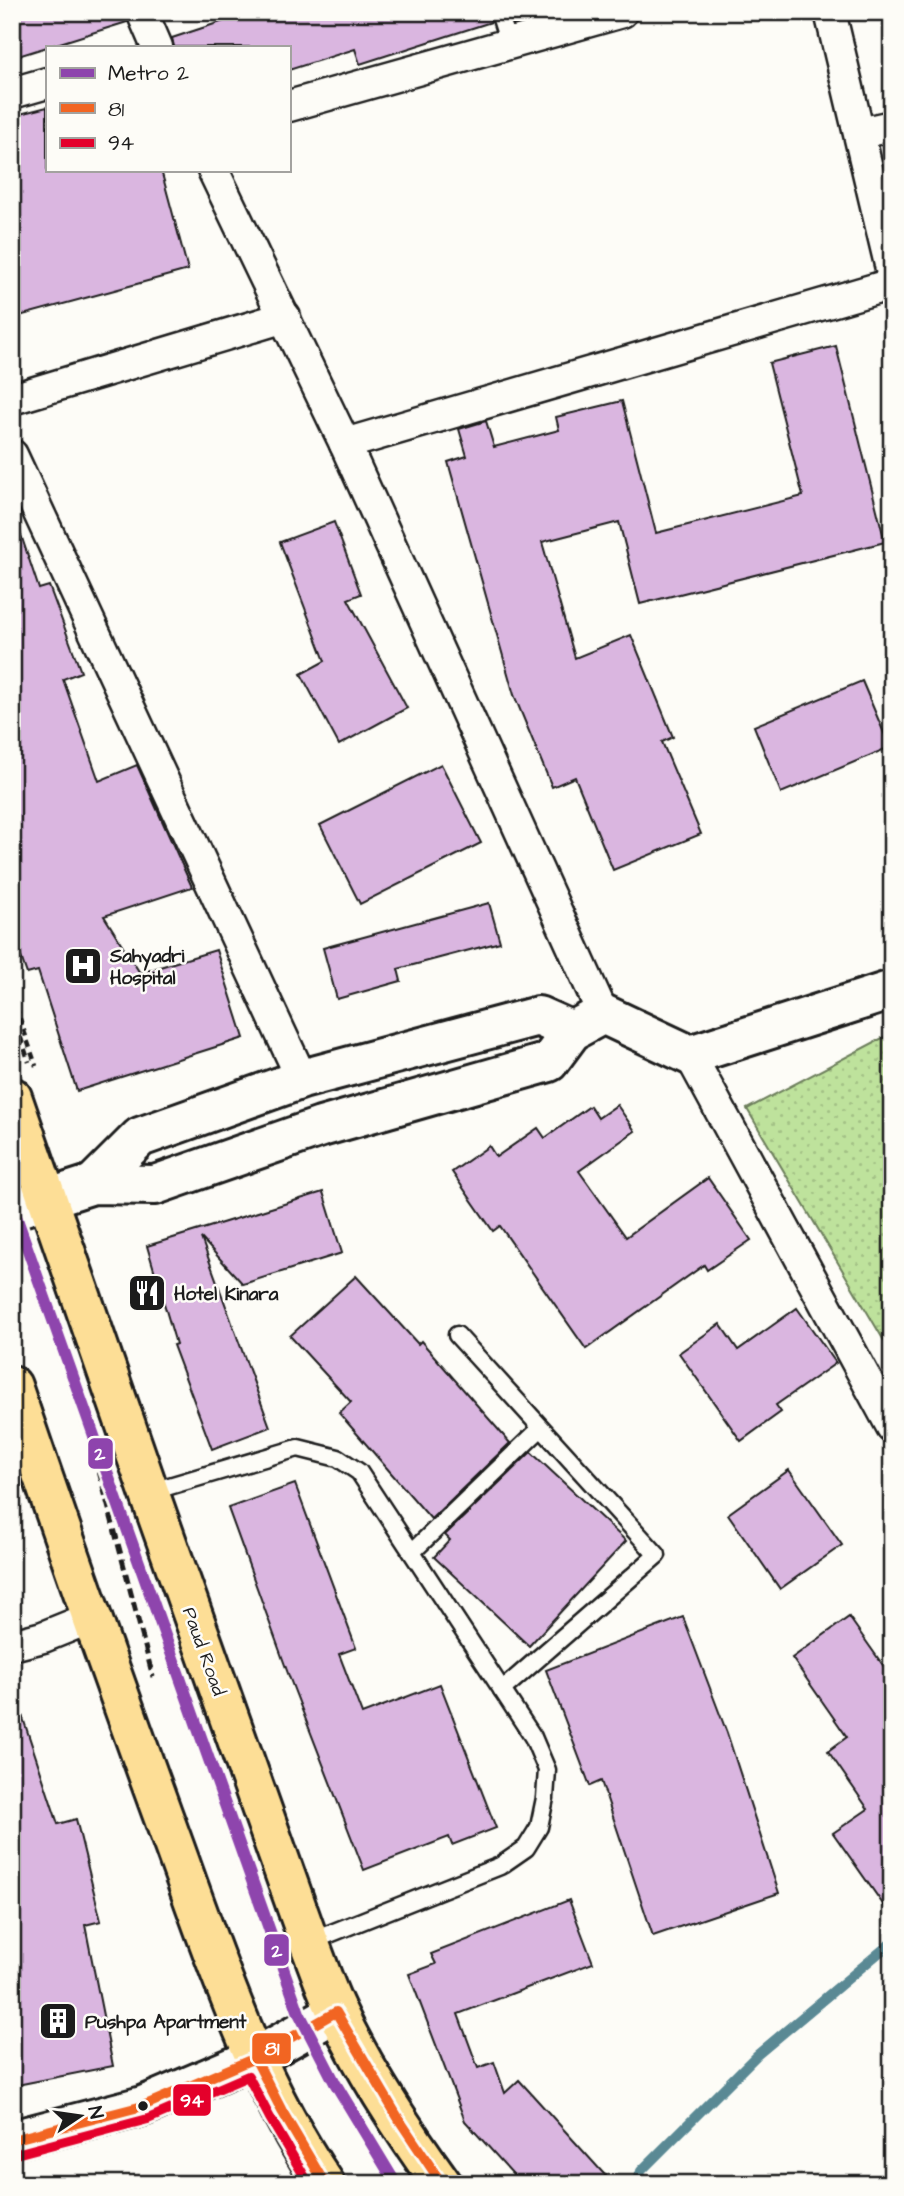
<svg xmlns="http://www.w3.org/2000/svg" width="904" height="2196" font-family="'Architects Daughter',sans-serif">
<defs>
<pattern id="park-dots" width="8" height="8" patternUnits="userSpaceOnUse" patternTransform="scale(1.75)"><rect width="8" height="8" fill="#bee29c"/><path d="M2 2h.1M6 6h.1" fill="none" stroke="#a3c186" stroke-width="1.8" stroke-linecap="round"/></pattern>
</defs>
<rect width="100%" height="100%" fill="#fdfcf7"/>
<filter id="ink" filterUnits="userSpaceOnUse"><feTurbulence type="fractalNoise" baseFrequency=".0143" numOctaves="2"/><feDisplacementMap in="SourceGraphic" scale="14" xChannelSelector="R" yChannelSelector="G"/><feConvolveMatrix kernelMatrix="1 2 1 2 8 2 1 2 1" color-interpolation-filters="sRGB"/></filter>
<g filter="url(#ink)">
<!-- park -->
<polygon fill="url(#park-dots)" stroke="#6d7f5c" stroke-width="2" points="892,1033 892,1354 747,1109"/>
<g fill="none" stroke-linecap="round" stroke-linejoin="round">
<!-- stream -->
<polyline stroke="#5a8994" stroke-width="10" points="637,2184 641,2171 757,2055 892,1942"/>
</g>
<!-- building -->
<g fill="#dab6e0" stroke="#1c1c1c" stroke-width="2">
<polygon points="12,12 125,12 127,22 12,58"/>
<polygon points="251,12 489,12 491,22 360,64 355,49 289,70 289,47 174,47 172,38"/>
<polygon points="47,107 47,170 161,170 188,270 12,318 12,116"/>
<polygon points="836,346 885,542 640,604 619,522 542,542 575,658 631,635 673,737 662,742 701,834 613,870 575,777 552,787 514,695 448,462 467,456 459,429 486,421 494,447 559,430 556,417 622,401 656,533 803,496 769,363"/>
<polygon points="334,522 361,594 348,599 407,708 339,745 301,674 325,661 280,542"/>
<polygon points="18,526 39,589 49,586 81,672 63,679 99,781 137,765 192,887 104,916 140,973 216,950 244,1038 77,1091 38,971 27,974 12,931 12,527"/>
<polygon points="862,681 890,747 781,793 754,726"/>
<polygon points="441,764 481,843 360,904 320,825"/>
<polygon points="489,903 500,942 398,969 401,981 337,999 323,948"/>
<polygon points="617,1105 635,1131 579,1171 626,1237 708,1178 751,1240 707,1270 704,1265 586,1349 500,1226 493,1231 452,1172 489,1146 496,1157 538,1128 545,1138 590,1106 598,1118"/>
<polygon points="323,1192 342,1253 243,1284 201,1238 270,1427 212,1449 173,1345 176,1344 147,1246"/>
<polygon points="356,1276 418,1344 421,1341 510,1443 431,1519 339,1413 351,1402 290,1336"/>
<polygon points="797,1308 836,1363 776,1405 781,1412 741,1441 679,1353 720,1324 738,1350"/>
<polygon points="531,1452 626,1541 529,1646 434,1557 450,1540 445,1535"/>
<polygon points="789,1470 842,1545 780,1589 728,1514"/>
<polygon points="295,1484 356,1648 339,1654 362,1714 440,1684 496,1828 452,1845 449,1837 364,1870 290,1679 228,1508"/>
<polygon points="683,1617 727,1733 779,1893 653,1936 601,1781 590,1786 546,1670"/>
<polygon points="849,1617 892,1678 892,1917 833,1833 868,1809 828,1751 847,1737 792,1658"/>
<polygon points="18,1703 58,1824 76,1819 101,1921 85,1925 113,2066 12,2086 12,1704"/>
<polygon points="569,1900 593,1963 458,2014 478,2068 494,2062 505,2093 519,2080 613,2184 522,2184 465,2121 409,1974 436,1964 431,1954"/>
</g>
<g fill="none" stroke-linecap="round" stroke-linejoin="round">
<defs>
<g id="service">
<polyline points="499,12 509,44"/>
<polyline points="457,1335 657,1555 502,1690"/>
<polyline points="149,1492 298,1448 338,1458 359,1472 533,1737 547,1770 545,1798 539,1827 526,1848 500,1866 309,1942"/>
<polyline points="412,1552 541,1428"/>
</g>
<g id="minor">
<polyline points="142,12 157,47"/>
<polyline points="830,12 892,273"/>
<polyline points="12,93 47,83"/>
<polyline points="289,106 622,12"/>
<polyline points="860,133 892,126"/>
<polyline points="213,170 345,444 603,1014"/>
<polyline points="12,399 285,317"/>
<polyline points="345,444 892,284"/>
<polyline points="12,455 302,1079"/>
<polyline points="690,1055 892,1427"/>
<polyline points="12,1645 43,1637 90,1618"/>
</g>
<g id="tertiary">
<polyline points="93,1184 140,1137 302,1079 538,1016 572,1031"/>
<polyline points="12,1210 93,1184 155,1185 321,1127 549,1062 572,1031 603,1014 690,1055 892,990"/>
<polyline points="12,2140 143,2106 255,2058 336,2012"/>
</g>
<g id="primary">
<path d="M12,1097l137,395 160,450c9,23 17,48 28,70 28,60 66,118 105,172"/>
<path d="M12,1386c52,154 106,307 162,460 42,116 81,235 151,338"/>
</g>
</defs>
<!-- service casing -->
<use href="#service" stroke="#1c1c1c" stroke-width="21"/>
<!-- minor casing -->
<use href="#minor" stroke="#1c1c1c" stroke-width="35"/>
<!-- tertiary casing -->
<use href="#tertiary" stroke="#1c1c1c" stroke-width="44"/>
<!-- primary casing -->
<use href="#primary" stroke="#1c1c1c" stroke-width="44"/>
<!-- path -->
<g stroke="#1c1c1c" stroke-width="4.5" stroke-dasharray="7 5" stroke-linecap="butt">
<polyline points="12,1015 18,1013 36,1066"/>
<polyline points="13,1015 29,1062"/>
</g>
<!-- service -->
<use href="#service" stroke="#fdfcf7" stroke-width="16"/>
<!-- minor -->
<use href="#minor" stroke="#fdfcf7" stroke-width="30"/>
<!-- tertiary -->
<use href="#tertiary" stroke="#fdfcf7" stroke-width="38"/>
<!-- primary -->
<use href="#primary" stroke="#fdde96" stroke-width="38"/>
<!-- rail -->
<polyline stroke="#1c1c1c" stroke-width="5" stroke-dasharray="10 5" stroke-linecap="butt" points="80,1399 153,1677"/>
<defs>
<g id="bus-1">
<polyline points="255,2058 282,2111 325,2184"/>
<polyline points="12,2140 143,2106 255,2058 336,2012 400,2121 442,2184"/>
</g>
<polyline id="bus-2" points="16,2154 148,2119 248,2076 270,2118 309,2184"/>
</defs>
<!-- bus-1 casing -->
<use href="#bus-1" stroke="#fdfcf7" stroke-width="16"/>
<!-- bus-2 casing -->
<use href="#bus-2" stroke="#fdfcf7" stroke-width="16"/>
<!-- bus-1 -->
<use href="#bus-1" stroke="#f26522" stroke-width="10"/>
<!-- bus-2 -->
<use href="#bus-2" stroke="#e4002b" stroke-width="10"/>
<defs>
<polyline id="metro-1" points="12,1205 299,2013 335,2083 396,2184"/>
</defs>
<!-- metro-1 casing -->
<use href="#metro-1" stroke="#fdfcf7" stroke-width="18"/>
<!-- metro-1 -->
<use href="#metro-1" stroke="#8e44ad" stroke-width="12"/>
</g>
</g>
<!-- icons -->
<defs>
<symbol id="hospital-square" viewBox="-11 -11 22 22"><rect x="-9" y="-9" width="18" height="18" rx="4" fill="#1c1c1c" stroke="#fdfcf7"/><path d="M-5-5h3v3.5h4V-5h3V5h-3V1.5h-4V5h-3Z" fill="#fff"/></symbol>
<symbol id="restaurant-square" viewBox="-11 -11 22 22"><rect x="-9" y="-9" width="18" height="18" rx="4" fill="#1c1c1c" stroke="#fdfcf7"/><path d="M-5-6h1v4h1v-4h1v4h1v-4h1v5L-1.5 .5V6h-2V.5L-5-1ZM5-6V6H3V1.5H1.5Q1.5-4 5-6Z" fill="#fff"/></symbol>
<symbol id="building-square" viewBox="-11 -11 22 22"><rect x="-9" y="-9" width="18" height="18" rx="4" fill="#1c1c1c" stroke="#fdfcf7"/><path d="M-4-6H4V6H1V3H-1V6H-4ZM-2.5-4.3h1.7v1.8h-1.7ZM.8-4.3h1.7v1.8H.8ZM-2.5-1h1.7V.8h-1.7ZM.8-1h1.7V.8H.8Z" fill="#fff"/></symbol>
</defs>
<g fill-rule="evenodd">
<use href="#hospital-square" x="61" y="944" width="44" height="44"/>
<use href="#restaurant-square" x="125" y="1271" width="44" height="44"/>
<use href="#building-square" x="36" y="1999" width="44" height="44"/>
</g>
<!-- markers -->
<circle fill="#1c1c1c" stroke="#fdfcf7" stroke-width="2.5" cx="143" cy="2106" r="6"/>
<g text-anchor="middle" stroke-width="5" stroke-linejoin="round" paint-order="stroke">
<!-- poi labels -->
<g font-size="19" font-weight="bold" fill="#1c1c1c" stroke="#fdfcf7" text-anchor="start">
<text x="110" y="962">Sahyadri<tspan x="110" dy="22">Hospital</tspan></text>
<text x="174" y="1300">Hotel Kinara</text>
<text x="85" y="2028">Pushpa Apartment</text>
</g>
<!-- street labels -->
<g font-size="19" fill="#1c1c1c" stroke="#fdfcf7">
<text transform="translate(205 1651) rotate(70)" y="7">Paud Road</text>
</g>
</g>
<g stroke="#fdfcf7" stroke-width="2.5">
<rect x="87" y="1437" width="27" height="33" rx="7" fill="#8e44ad"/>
<rect x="263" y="1933" width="27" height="34" rx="7" fill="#8e44ad"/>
<rect x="251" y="2032" width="41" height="33" rx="7" fill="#f26522"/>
<rect x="172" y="2083" width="40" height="34" rx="7" fill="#e4002b"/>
</g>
<g font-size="19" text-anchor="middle" font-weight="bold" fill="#fff">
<text x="100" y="1460">2</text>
<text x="277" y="1957">2</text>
<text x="272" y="2055">81</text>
<text x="192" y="2107">94</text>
</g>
<!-- margin -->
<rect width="904" height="2196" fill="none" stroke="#fdfcf7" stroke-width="42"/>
<rect x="21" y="21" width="862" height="2154" fill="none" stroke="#1c1c1c" stroke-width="2.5" filter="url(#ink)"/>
<!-- legend -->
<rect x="46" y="46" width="245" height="126" fill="#fdfcf7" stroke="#a3a29f" stroke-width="2"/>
<rect x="60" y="68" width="35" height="10" fill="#8e44ad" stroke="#a3a29f" stroke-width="2"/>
<text x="108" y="80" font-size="21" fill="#1c1c1c">Metro 2</text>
<rect x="60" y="103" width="35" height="10" fill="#f26522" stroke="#a3a29f" stroke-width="2"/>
<text x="108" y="116" font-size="21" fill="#1c1c1c">81</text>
<rect x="60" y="138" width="35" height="10" fill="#e4002b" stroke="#a3a29f" stroke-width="2"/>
<text x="108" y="150" font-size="21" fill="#1c1c1c">94</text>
<!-- north arrow -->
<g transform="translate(80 2116) rotate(77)" stroke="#fdfcf7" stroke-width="5" paint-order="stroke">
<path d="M0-5L12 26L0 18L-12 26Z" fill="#1c1c1c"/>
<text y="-10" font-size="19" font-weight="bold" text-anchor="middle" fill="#1c1c1c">N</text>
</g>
</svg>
